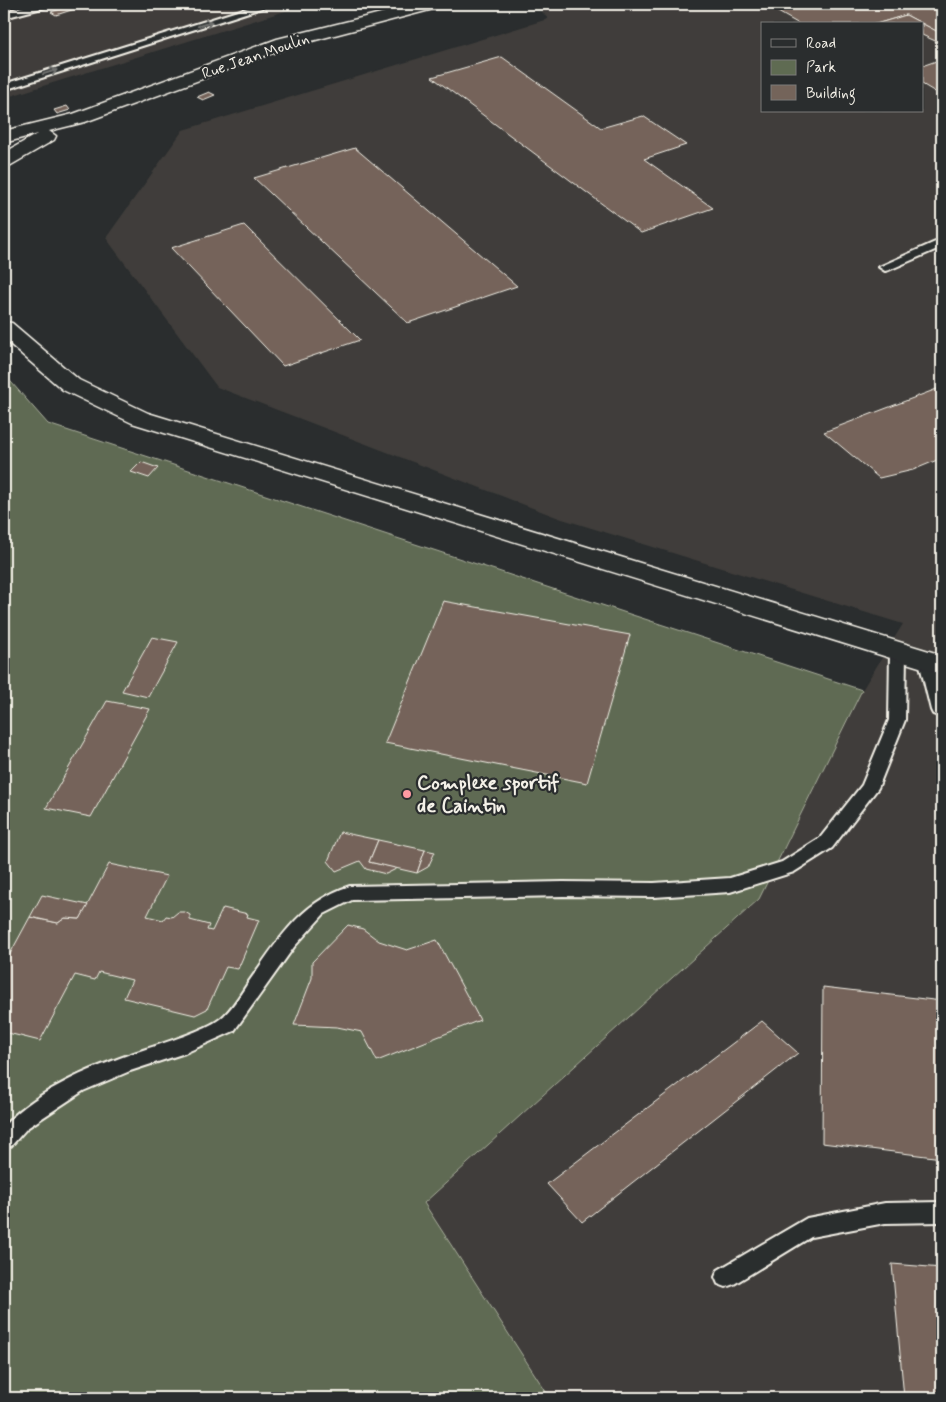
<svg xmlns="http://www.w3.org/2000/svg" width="946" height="1402" font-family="Mynerve,sans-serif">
<rect width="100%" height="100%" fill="#2a2d2e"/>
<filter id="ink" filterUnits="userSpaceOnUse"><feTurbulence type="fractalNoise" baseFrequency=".02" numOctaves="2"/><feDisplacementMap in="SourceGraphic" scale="10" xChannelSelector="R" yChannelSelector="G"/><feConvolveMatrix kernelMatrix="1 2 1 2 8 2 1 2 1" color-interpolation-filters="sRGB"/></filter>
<g filter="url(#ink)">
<!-- built -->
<g fill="#403e3b" fill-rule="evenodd">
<polygon points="4,4 308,4 4,98"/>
<path d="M543,4h399v1394h-392l-126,-195 335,-304 103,-209 41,-66 -344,-106 -342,-131 -111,-149 77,-108 365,-111 -11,-14zM762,24h160v87h-160z"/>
</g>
<!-- green -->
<polygon fill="#5f6b52" stroke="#aaae9d" points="4,374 48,424 862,690 759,899 424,1203 550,1398 4,1398"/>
<!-- building -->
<g fill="#74645a" stroke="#f4f1e8">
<polygon points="77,4 81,7 56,15 51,12"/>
<polygon points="764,4 942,4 942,34 906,15 876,24 799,24"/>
<polygon points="906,15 942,34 942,44 922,35 922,24 876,24"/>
<polygon points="502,57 601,128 643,116 686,145 644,159 713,208 641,233 432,77"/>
<polygon points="942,59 942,96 922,84 922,66"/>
<polygon points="209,92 215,95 203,100 197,97"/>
<polygon points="67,106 70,110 57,114 54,110"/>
<polygon points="355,148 517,286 408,323 254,178"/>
<polygon points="244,225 360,340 283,366 171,248"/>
<polygon points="942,387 942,458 913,470 879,478 824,432"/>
<polygon points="141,462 158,468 149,478 131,472"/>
<polygon points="443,601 630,635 587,783 385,743"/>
<polygon points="152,637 178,642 148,697 122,691"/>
<polygon points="107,701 150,709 91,817 46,808"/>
<polygon points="340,832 378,840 369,862 398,868 386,874 366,869 360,861 336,871 328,861"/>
<polygon points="378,840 425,850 417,873 369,862"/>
<polygon points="425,850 435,852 428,867 417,873"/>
<polygon points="109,864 167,876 147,916 163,920 166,916 172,917 178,912 185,912 190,915 190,920 209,925 207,930 212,931 223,908 248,914 247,917 259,920 238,969 226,967 207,1009 195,1015 124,998 132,980 99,972 95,980 75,975 40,1041 4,1032 4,965 30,917 58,923 65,918 80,919"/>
<polygon points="42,895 88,905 80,919 65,918 58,923 30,917"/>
<polygon points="348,925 363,929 379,941 407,950 437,940 480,1020 377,1061 362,1032 337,1027 294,1025 312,978 312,962"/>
<polygon points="823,987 942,1001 942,1158 822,1143"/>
<polygon points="762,1021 798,1053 582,1222 547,1184"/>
<polygon points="892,1264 942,1268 942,1398 904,1398"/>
</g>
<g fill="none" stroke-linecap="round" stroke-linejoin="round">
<defs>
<g id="service">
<polygon points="31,4 57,4 4,18 4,12"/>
<polygon points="260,4 274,4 4,90 4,84"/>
<polygon points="942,239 942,247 889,270 885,271 879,267"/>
<path d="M898,646l6,2 2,4 -1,68 -27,68 -46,60 -38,24 -64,20 -76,5 -91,-1 -211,4 -28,14 -30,33 -60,84 -49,22 -55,18 -47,20 -56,37 -16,18 -7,3v-23c33,-37 96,-62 142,-77 18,-6 60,-19 74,-30 11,-8 21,-25 28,-36 29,-41 52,-81 102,-97l213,-4 91,1 76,-5 52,-16 38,-24 42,-53 27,-65 1,-68 2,-4z"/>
<polygon points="927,655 933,657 935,661 942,690 942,717 933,714 931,710 919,661 921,657"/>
<polygon points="942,1202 942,1222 885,1223 811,1237 734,1284 726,1287 718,1284 715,1277 718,1270 807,1218 885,1203"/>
</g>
<polygon id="minor" points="417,4 443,4 441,7 289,47 85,122 49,131 56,136 54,140 11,165 4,167 4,153 37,134 4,143 4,131 73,114 277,39"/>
<polygon id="secondary" points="4,322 12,323 79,380 148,413 942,655 942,674 132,423 63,390 4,339"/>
</defs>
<!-- service casing -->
<use href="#service" stroke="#f4f1e8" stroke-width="4"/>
<!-- minor casing -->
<use href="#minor" stroke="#f4f1e8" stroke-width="3"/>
<!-- secondary casing -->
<use href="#secondary" stroke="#f4f1e8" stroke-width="3"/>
<!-- service -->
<use href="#service" fill="#2a2d2e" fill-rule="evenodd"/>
<!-- minor -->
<use href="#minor" fill="#2a2d2e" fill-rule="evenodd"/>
<!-- secondary -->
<use href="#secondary" fill="#2a2d2e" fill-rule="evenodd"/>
</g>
<!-- one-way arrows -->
<defs><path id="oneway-shaft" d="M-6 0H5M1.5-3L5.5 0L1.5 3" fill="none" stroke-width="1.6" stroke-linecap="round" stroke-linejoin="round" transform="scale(1.25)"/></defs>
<g stroke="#71726f">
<use href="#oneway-shaft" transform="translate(205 24) rotate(-17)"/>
<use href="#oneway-shaft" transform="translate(50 72) rotate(-17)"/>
</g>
</g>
<!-- markers -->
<circle fill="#ff9aa2" stroke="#2a2d2e" stroke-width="2" cx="407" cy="794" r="5"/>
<g text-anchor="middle" stroke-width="4.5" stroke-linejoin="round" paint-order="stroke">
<!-- far-street labels -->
<g font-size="16" fill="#f4f1e8" stroke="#2a2d2e">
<text transform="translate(255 55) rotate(-19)" y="6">Rue Jean Moulin</text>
</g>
<!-- poi labels -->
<g font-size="20" font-weight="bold" fill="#f4f1e8" stroke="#2a2d2e" text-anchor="start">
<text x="417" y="789">Complexe sportif<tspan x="417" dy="23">de Caintin</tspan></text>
</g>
</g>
<!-- margin -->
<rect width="946" height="1402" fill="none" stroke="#2a2d2e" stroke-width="20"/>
<rect x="10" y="10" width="926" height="1382" fill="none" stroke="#f4f1e8" stroke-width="2" filter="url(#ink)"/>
<!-- legend -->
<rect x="761" y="22" width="162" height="90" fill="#2a2d2e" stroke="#7b7b78"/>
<rect x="771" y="39" width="25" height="8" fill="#2a2d2e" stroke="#7b7b78"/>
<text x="806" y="48" font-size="15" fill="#f4f1e8">Road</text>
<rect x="771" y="60" width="25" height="15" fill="#5f6b52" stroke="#7b7b78"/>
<text x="806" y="72" font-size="15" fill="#f4f1e8">Park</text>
<rect x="771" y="85" width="25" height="15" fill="#74645a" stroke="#7b7b78"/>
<text x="806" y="98" font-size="15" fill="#f4f1e8">Building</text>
</svg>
